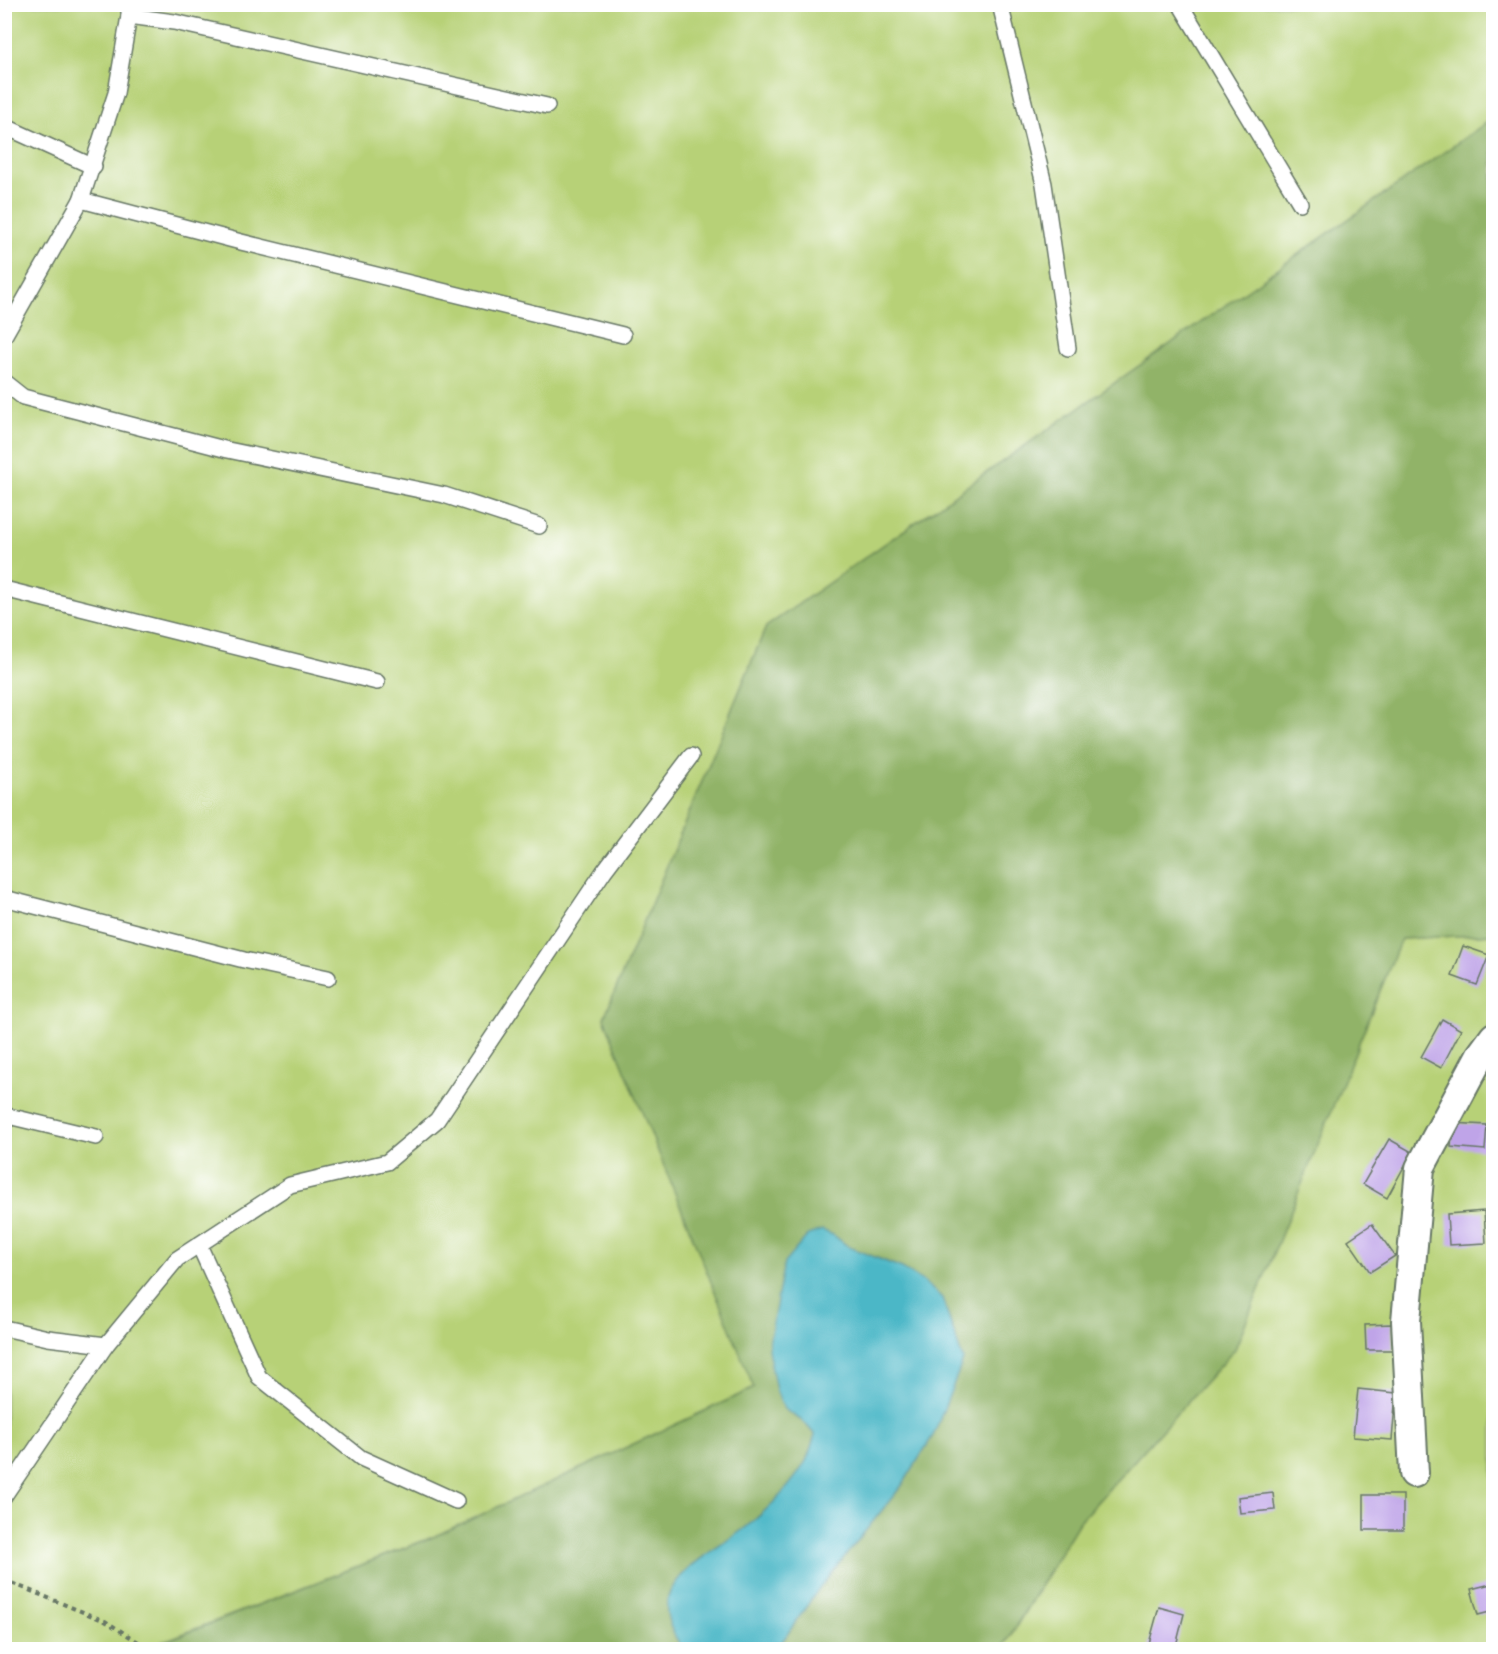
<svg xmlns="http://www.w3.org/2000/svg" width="1498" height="1654" font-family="Mali,sans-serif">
<rect width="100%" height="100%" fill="#fff"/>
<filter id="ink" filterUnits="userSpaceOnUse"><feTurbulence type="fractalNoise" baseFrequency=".0167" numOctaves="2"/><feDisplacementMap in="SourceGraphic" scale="12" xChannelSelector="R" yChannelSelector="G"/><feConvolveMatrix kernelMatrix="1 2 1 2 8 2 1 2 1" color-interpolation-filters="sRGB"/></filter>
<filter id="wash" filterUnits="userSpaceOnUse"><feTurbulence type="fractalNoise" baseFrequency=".008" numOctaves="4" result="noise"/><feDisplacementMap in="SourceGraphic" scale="24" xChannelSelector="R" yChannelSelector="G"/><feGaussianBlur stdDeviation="1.35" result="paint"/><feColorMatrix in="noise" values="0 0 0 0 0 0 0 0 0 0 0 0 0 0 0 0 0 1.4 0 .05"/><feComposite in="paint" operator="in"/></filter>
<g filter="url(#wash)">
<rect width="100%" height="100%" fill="#eee2c3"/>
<!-- green -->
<g fill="#b7d177" stroke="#6b8756" stroke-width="1.5">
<polygon points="5,5 1493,5 1493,118 766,627 604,1018 755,1388 433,1537 143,1649 5,1650"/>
<polygon points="1493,934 1493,1649 1002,1650 1079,1522 1235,1348 1401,939"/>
</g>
<!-- forest -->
<path fill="#91b368" stroke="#58784e" stroke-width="1.5" d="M1493,118v816l-92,5 -166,410 -156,173 -77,127h-225l40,-58 86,-107 31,-50 29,-74 -21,-62 -19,-17 -21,-13 -53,-21 -16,-12 -49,174 20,13 11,13c-3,8 -5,18 -9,26 -14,25 -39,49 -61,67 -23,18 -74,43 -78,74 -2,17 7,34 16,47l-540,1 290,-113 321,-149 -150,-370 162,-391z"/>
<!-- water -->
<path fill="#4bb7c7" stroke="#357a7e" stroke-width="1.5" d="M822,1230l11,5 16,12 53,21 21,13 19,17 21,62 -29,74 -31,50 -86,107 -40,58h-94c-9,-13 -18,-30 -16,-46 4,-32 55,-57 78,-75 22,-18 47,-42 61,-67 4,-8 6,-18 9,-26l-11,-13 -20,-13 -8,-19 -8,-41 16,-86 24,-28z"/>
<g id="blocks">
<!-- building -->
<g fill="#bfa4e8">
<polygon points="1463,946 1489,955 1477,985 1452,976"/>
<polygon points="1442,1019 1461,1030 1441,1068 1421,1057"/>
<polygon points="1453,1123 1487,1125 1485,1150 1451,1147"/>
<polygon points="1389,1139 1412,1152 1387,1198 1363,1184"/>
<polygon points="1484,1211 1486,1243 1449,1245 1447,1214"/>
<polygon points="1372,1224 1395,1256 1370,1272 1348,1240"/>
<polygon points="1392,1324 1393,1350 1366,1350 1365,1325"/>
<polygon points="1358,1389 1396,1393 1392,1440 1353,1437"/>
<polygon points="1273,1493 1275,1510 1240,1513 1238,1497"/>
<rect x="1364" y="1495" width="39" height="35"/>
<polygon points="1491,1584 1494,1593 1494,1611 1478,1615 1471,1589"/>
<polygon points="1159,1607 1184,1614 1175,1650 1148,1647"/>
</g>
</g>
</g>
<g filter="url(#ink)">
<use href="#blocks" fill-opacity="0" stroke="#677766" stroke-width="1.5"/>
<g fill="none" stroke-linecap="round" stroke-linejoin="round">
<defs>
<g id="service">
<polyline points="1000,4 1044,184 1068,348"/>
<polyline points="1180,4 1300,203"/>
<polyline points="129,16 174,22 547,106"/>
<polyline points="4,126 94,167"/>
<polyline points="81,200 241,242 623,335"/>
<polyline points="4,336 81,200 116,93 129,16 129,4"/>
<polyline points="4,382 23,397 228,450 444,495 539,526"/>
<polyline points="4,589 377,682"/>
<polyline points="4,898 244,960 328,978"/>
<polyline points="4,1115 96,1137"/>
<polyline points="199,1245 259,1377 361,1458 456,1501"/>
<polyline points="4,1328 48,1338 106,1345"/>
<polyline points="4,1496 106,1345 177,1259 290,1185 387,1162 437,1120 604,871 691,756"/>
</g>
<polyline id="minor" points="1414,1473 1406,1321 1420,1168 1480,1056 1494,1037"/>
</defs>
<!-- service casing -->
<use href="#service" stroke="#677766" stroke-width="18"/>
<!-- minor casing -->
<use href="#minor" stroke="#677766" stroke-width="32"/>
<!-- path -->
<polyline stroke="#677766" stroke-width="4" stroke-dasharray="4.5 4.5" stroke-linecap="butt" points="4,1580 105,1621 151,1650"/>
<!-- service -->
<use href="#service" stroke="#fff" stroke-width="15"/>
<!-- minor -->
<use href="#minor" stroke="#fff" stroke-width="28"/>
</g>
</g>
<!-- margin -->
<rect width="1498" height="1654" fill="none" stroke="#fff" stroke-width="24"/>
</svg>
